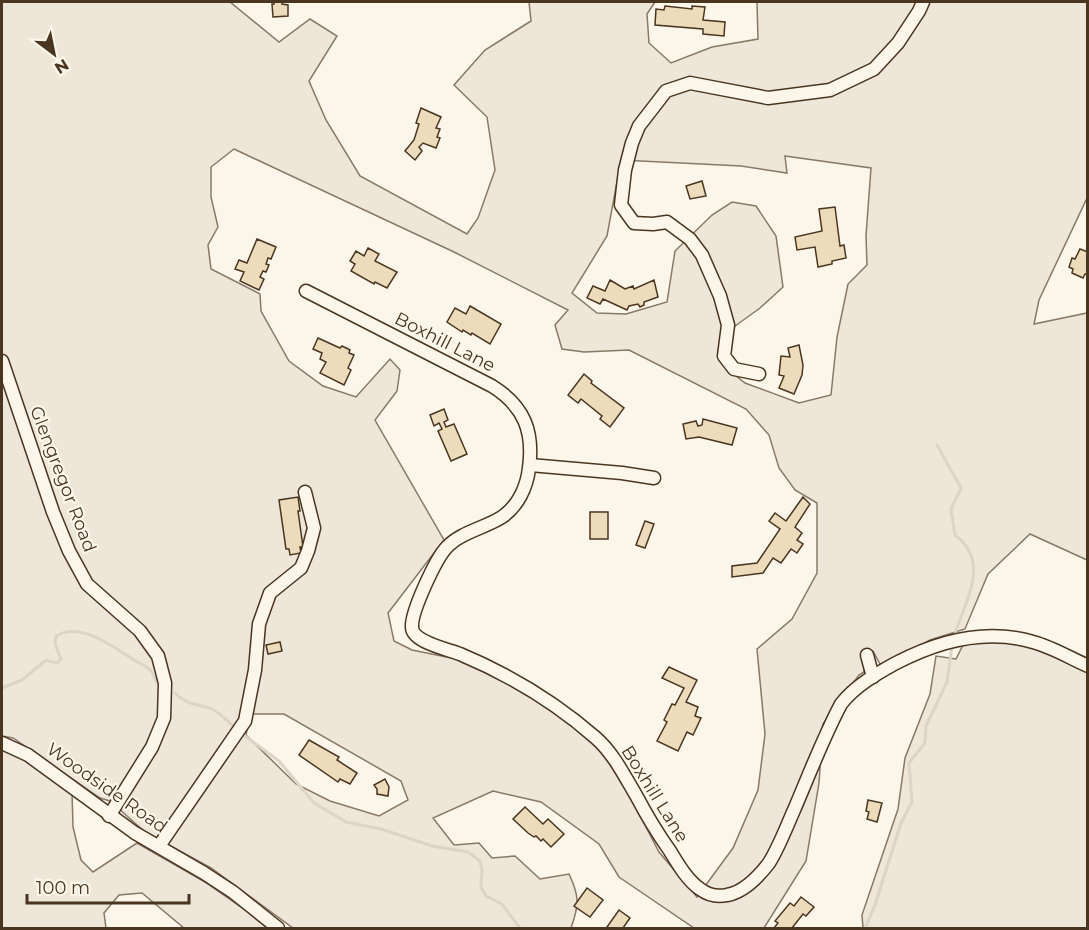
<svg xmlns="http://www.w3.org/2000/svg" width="1089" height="930" font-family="Montserrat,sans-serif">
<rect width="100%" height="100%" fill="#fbf6e9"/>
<!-- green -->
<g fill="#ede6d9" stroke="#887966" stroke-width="1.5" fill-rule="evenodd">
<path d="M2,2h228l49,40 31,-23 27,17 -28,45 17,39 34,56 107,58 11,-16 17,-48 -8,-53 -33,-32 31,-35 46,-29 -2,-19h126l-8,12 2,29 22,20 41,-16 46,-8 -1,-37h330v196l-48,102 -5,24 53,-11v247l-57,-26 -42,40 -23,55 -35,11 -39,22 -11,2 -7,-13 -9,2v19l-5,3 -36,49 -4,59 -13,78 -42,67h-70l-75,-51 -20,-33 -58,-42 -48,-11 -60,27 21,27 25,-2 13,15 23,-2 25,23 29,-5c11,23 10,31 2,54h-278l-82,-60 -66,-36 -35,-31 -10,-3 -87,-60 -11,-2zM234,149l220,103 114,58 -13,15 7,24 22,3 45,-2 117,59 23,26 10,33 16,22 22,13v70l-25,46 -35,30 8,85 -7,56 -25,58 -36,49 -38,-45 -42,-81 -22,-27 -44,-36 -85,-47 -54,-11 -18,-9 -6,-28 56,-73 -69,-120 22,-29 3,-21 -10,-11 -34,38 -33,-11 -34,-25 -28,-50 -1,-17 -49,-25 -3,-24 10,-18 -7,-30v-30zM785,156l86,12 -5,68 1,29 -19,19 -11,53 -6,58 -32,8 -54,-20 -21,-17 -4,-29 40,-29 23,-21 -7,-51 -20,-30 -24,-4 -20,13 -37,36 -8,51 -41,12 -29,-1 -25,-20 35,-57 14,-76 120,6 46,7zM250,714h34l117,67 7,19 -29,16 -49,-15 -34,-17 -50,-49z"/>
<polygon points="990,640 1025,644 1087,670 1087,928 863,928 862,915 898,809 905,758 930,694 936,656 956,659 963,645"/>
<polygon points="2,750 23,759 72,793 73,827 81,860 93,872 137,843 205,882 271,928 184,928 142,893 119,895 104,913 106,928 2,928"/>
</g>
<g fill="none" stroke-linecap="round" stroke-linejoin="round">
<!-- stream -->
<g stroke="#dcd4c6" stroke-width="3">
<path d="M937,445l24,43 -10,21 4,26c37,28 9,67 -1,102"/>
<path d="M2,688l20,-8 24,-20 11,3 4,-4 -6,-15 1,-8c25,-15 57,11 78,24 5,3 13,6 16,10 3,3 5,9 7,13"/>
<path d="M175,693c16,15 22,9 39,17 8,5 15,12 22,19"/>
<polyline points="241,733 279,761 314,803 346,822 381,829 432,846 468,852 480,861 482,871 481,887 486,896 502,904 520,928"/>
<polyline points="867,928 866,926 875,905 901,823 912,802 909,763 925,743 926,726 947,682 952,646"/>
</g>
</g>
<!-- building -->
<g fill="#ecdcbc" stroke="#4a3520" stroke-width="1.5">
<polygon points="274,2 282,2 282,4 288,5 288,16 273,17 272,4 274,4"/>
<polygon points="665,6 692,9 692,6 705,7 703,20 725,22 724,36 703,34 703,29 655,25 656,9 664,10"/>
<polygon points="421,108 441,117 436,128 440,129 437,137 440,138 436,148 423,143 419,147 422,151 415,160 405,151 414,140 419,124 416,123"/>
<polygon points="702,181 706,196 690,199 686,186"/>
<polygon points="835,207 840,246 844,245 846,258 832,261 832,264 818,267 815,247 797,250 795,237 822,231 819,209"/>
<polygon points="257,239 276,247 271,259 268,258 266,264 269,265 266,272 263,271 260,277 264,279 259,290 240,281 244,272 235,269 239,260 247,263"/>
<polygon points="368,248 379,254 375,261 397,272 387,288 375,282 374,284 351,271 355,264 350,261 356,251 364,256"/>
<polygon points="1080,249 1088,252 1088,274 1085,274 1083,278 1072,273 1073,269 1069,267 1072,258 1075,259"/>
<polygon points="610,280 625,289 633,286 634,289 654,280 658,297 644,302 644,305 640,307 638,304 629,306 627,310 603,299 600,304 587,298 593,286 605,291"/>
<polygon points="470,306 501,324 490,344 472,333 471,335 463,330 462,332 447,322 455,308 466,314"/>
<polygon points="318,338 340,348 342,346 350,350 349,353 354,355 348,368 351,370 344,385 320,373 326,362 320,359 322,353 313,349"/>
<polygon points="799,345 803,365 802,375 794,394 779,388 784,376 779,375 781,356 790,357 788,348"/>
<polygon points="584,374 592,381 591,383 624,408 610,427 600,419 602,416 581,399 578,403 568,395"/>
<polygon points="444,409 448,420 444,422 446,427 454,424 467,454 451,461 438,431 442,429 439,423 434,426 430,415"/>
<polygon points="703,419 737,428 732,445 699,437 686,439 683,424 696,421 698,426 702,425"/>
<polygon points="298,497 300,511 298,511 303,547 300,547 301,553 290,555 289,549 286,549 279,500"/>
<polygon points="803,497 810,504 795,527 802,533 797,540 803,544 797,553 791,549 781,563 773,558 763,573 732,577 732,566 757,563 780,529 769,521 775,513 786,521"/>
<rect x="590" y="512" width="18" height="27"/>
<polygon points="645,521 654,524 645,548 636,545"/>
<polygon points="280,642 282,651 268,654 266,645"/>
<polygon points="669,667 697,680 686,702 698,707 695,716 701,718 693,735 687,732 678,751 657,741 667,722 664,720 672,704 675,705 684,688 662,678"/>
<polygon points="309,740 339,757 337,760 357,773 350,784 340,779 338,782 299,755"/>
<polygon points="385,779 389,787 388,796 377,794 377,789 374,785"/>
<polygon points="868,800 882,803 877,822 867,819 869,812 866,811"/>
<polygon points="525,807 543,824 548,819 564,834 551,847 543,839 541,841 536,836 534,837 528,833 513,819"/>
<polygon points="587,888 603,900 590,917 574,906"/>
<polygon points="801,897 814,907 806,916 803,914 792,928 774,928 778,923 775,921 790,903 794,906"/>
<polygon points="619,910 630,918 623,928 609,928 607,927"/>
</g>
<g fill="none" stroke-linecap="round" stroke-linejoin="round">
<defs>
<g id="minor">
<path d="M306,291l186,95c32,20 42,45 37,82 -2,19 -11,38 -27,49 -17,11 -41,15 -55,30 -11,11 -36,65 -35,80 0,15 35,22 48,27 50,21 95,48 136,84 18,16 29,39 41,59 10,19 21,37 33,54 8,13 17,29 30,38 8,6 18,8 27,6 17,-3 32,-19 42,-32 10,-16 17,-35 25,-53 15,-35 29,-72 47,-106 14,-18 35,-30 55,-41 42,-22 90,-35 137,-21 19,5 37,16 55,24"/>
<polyline points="2,361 53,512 69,551 87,584 140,631 158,656 165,683 164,718 152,747 109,816"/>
<polyline points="759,374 734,369 724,356 728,325 720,296 702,255 690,239 667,222 653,224 634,223 621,205 625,170 632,143 639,126 666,91 690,83 768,98 830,90 874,69 898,43 919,11 923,2"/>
<polyline points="530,465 622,473 654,478"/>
<polyline points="867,655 873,677"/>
<polyline points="2,743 28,755 135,833 204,873 233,892 278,928"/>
<polyline points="159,846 245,721 255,670 259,624 270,593 301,568 308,551 314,528 305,492"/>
</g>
</defs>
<!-- minor casing -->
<use href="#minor" stroke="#4a3520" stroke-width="15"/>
<!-- minor -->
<use href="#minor" stroke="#fbf6e9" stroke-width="12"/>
</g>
<g text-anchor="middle" stroke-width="4.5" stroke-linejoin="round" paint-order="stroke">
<!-- street labels -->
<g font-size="18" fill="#4a3520" stroke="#fbf6e9">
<text transform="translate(445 342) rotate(27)" y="6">Boxhill Lane</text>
<text transform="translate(63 479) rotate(69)" y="6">Glengregor Road</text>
<text transform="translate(107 788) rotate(35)" y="6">Woodside Road</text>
<text transform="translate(655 794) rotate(58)" y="6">Boxhill Lane</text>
</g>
</g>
<!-- border -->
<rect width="1089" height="930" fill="none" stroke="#4a3520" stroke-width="6"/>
<!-- north arrow -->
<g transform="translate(54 54) rotate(148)" stroke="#fbf6e9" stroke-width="4.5" paint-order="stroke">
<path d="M0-4.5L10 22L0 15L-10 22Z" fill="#4a3520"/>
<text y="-9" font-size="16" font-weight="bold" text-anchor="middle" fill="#4a3520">N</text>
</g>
<!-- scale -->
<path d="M27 894v9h162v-9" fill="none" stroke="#4a3520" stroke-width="3"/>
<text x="36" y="894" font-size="18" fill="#4a3520" stroke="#fbf6e9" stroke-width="4.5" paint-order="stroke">100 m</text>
</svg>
